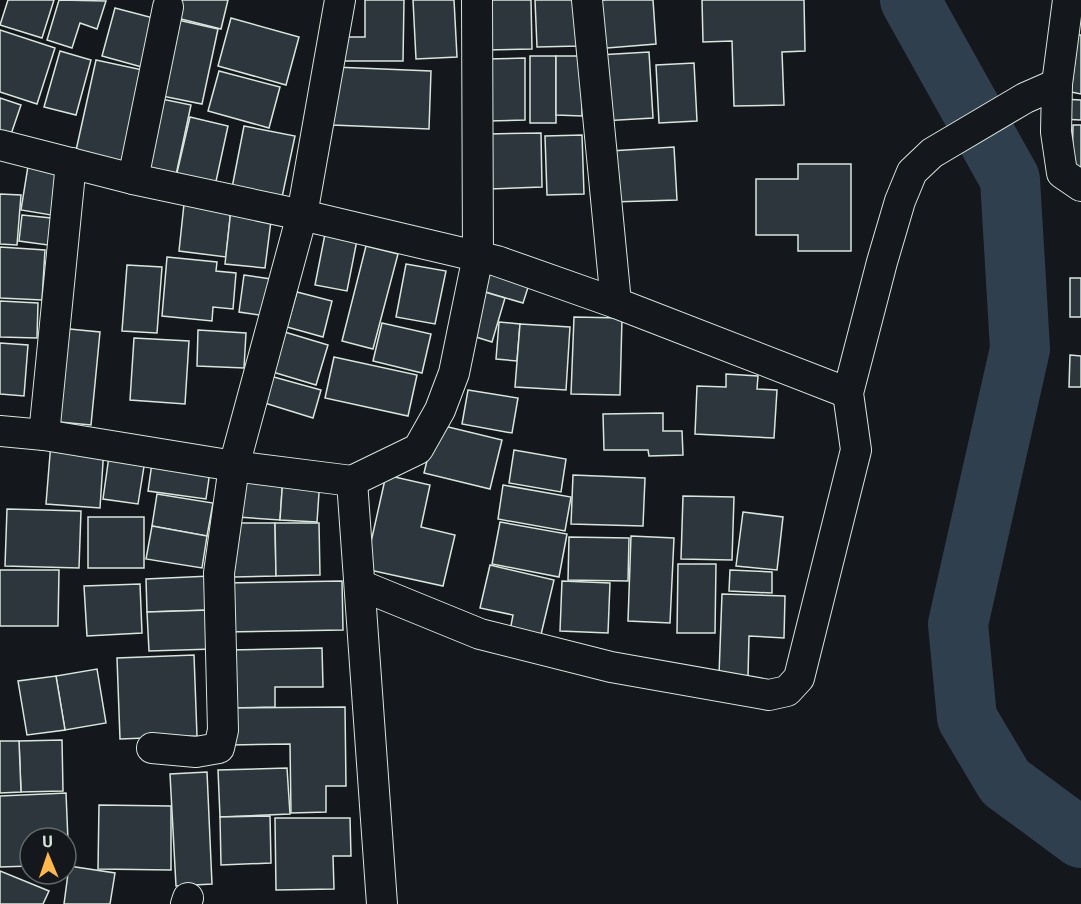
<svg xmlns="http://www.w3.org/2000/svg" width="1081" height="904" font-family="Roboto,sans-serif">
<rect width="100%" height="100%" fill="#14181c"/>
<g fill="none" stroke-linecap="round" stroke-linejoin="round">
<!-- river -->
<polyline stroke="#2f3f4d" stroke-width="60" points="910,0 1010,179 1020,349 958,624 967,718 1005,782 1081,838"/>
</g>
<!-- building -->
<g fill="#2c363c" stroke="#d8e6dc" stroke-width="1.5">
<polygon points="8,0 54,0 42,38 0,25"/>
<polygon points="59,0 106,1 97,29 80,23 72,48 47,40"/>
<polygon points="173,0 228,0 221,29 169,16"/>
<polygon points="365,0 404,0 403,61 338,61 339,37 365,37"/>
<polygon points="413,0 454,0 457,57 416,59"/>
<polygon points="485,0 531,0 532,49 486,50"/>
<polygon points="535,0 577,0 579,46 537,47"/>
<polygon points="606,0 653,0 656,44 595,49 591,1"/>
<polygon points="702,0 804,0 805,51 782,52 784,105 734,106 732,41 703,42"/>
<polygon points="115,8 161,20 149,69 102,56"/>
<polygon points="169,18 218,29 202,104 152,94"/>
<polygon points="231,18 299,37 286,85 218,66"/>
<polygon points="0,30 55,48 37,104 0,92"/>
<polygon points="1078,35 1081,35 1081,94 1071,92"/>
<polygon points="60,51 91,60 76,115 44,107"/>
<polygon points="649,52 653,118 602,121 598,55"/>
<rect x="530" y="56" width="26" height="67"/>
<polygon points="556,56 582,56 582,116 556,115"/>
<polygon points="525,58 525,120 488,121 487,59"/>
<polygon points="96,60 152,72 130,167 75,155"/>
<polygon points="694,63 697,121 659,123 656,65"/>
<polygon points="334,67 431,71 429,129 332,125"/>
<polygon points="219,71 280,87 269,128 208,111"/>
<polygon points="0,98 21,105 8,143 0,141"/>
<polygon points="157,98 191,105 176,175 142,167"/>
<polygon points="1062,99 1081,100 1081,120 1061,119"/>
<polygon points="190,117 228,126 215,186 176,177"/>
<polygon points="1073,125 1081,125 1081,172 1072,171"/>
<polygon points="244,126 295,136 281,202 231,193"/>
<polygon points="541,133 542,187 489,189 488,134"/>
<polygon points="582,135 584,194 547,195 545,136"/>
<polygon points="674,147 677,200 612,202 610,151"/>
<polygon points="29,160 59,166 51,215 21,210"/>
<polygon points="798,164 851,164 851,251 798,251 798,235 756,235 756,179 798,179"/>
<polygon points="0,194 21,195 17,245 0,244"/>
<polygon points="184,204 231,209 226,257 179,251"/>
<polygon points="231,209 272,213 265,268 225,264"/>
<polygon points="22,215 51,218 48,245 19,241"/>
<polygon points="325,234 357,240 347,291 315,285"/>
<polygon points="366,246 398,254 373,349 342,341"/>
<polygon points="0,247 45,250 42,300 0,298"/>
<polygon points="167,257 217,262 216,271 236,273 233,309 213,307 212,321 162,316"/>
<polygon points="406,264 446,271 435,324 396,317"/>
<polygon points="483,264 531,278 523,303 475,289"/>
<polygon points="127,265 162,267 157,333 122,331"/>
<polygon points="244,275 271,279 266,316 239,312"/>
<rect x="1070" y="278" width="11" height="39"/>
<polygon points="475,289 505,298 492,342 463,333"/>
<polygon points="297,292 332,301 323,337 287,327"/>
<polygon points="0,301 38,303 37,338 0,337"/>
<polygon points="574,317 622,318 620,395 571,394"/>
<polygon points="499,322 520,324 517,361 496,359"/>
<polygon points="382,323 431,334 422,373 373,361"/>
<polygon points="520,324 570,327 566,390 515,387"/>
<polygon points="59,328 100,332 91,425 49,421"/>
<polygon points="198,330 246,333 244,368 197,366"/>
<polygon points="278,330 328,345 316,385 266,370"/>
<polygon points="134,338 189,341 185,404 130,400"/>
<polygon points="0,343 28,345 24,396 0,394"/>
<polygon points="1070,355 1081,356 1081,387 1069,387"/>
<polygon points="334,357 417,375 408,416 325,398"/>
<polygon points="263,374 321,390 313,418 255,400"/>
<polygon points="726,374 758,376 757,389 777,390 774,438 695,434 697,386 726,387"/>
<polygon points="468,390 518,398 512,433 462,424"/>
<polygon points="663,413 663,431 682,431 683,455 649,456 648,450 604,450 603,414"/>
<polygon points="436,424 502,440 490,489 424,473"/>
<polygon points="51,442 104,447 100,508 46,504"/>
<polygon points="110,449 146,454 138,504 103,499"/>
<polygon points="514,450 566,459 561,492 509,483"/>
<polygon points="153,456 211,464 206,499 148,491"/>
<polygon points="241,473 283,476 280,520 238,517"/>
<polygon points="386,475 430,485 421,527 455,535 443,586 365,569"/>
<polygon points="573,475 645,478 643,526 571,524"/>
<polygon points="283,476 320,478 317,522 280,520"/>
<polygon points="503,485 571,497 565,531 498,519"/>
<polygon points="157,494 213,503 207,536 152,526"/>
<polygon points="683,496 734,497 732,560 681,559"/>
<polygon points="7,509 81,511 79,568 5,566"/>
<polygon points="743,512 783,517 777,570 736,566"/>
<rect x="88" y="517" width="56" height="51"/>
<polygon points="500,522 567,534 559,577 492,564"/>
<polygon points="234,523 275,523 276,576 234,577"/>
<polygon points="275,523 319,523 320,575 276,576"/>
<polygon points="152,526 207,536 202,568 146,559"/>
<polygon points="631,536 674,538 670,623 628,621"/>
<polygon points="569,537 629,538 628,581 568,580"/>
<polygon points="678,564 716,564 715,633 677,633"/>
<polygon points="490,565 554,580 539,643 509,636 513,615 480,608"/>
<polygon points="0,570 59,570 58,626 0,626"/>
<polygon points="730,570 772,572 772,593 729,591"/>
<polygon points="210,576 211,610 147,612 146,579"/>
<polygon points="342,581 343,630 223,632 222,583"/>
<polygon points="562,581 610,583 608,633 560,631"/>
<polygon points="140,584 142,633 87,636 84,586"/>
<polygon points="722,594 785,596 784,638 749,636 748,676 719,675"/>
<polygon points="211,610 213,649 149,651 147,612"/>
<polygon points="322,648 323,687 275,687 275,707 229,708 228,650"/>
<polygon points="194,655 197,736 120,739 117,658"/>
<polygon points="97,669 106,723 65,730 56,676"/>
<polygon points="56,676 65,730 27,735 18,681"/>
<polygon points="345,707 346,786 326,786 326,812 291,813 290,744 231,745 231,708"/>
<polygon points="62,740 63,791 21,792 19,741"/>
<polygon points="0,741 19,741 21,792 0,793"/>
<polygon points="287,768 290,814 220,817 218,770"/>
<polygon points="207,772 212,884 176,886 170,774"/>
<polygon points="66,793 69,865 66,865 66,838 30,838 30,866 0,867 0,796"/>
<polygon points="99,805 171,806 171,870 98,869"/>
<polygon points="270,816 271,863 221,865 220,817"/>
<polygon points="275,818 350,818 351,856 333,856 334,889 276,890"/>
<polygon points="69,866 115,873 110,904 64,904"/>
<polygon points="0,871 49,891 43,904 0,904"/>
</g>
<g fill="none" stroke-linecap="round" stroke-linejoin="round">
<defs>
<g id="street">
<polyline points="587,0 616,303"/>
<polyline points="1068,0 1057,84 1056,132 1062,173 1081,186"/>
<polyline points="0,145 133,179 302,215 497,261 616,303 848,393"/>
<polyline points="133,179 168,7"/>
<polyline points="0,431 44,435 234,466 352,481 382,904"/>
<polyline points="44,435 71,163"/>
<polyline points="352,481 418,449 440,410 454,373 478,256 477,0"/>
<polyline points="360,585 480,634 611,667 769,695 787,691 799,678 856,450 848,393 882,262 900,201 912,172 932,153 1025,98 1057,84"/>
<polyline points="152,748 196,752 219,748 223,730 219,573 234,466 302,215 340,0"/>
<polyline points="186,904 188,898"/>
</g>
</defs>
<!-- street casing -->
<use href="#street" stroke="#d8e6dc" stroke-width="32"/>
<!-- street -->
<use href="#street" stroke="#14181c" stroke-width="30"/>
</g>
<!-- north arrow -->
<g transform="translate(48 856) rotate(358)"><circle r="28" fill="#14181c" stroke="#626a69" stroke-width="1.5"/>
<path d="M0-4.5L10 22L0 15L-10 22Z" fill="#ffb74d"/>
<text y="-9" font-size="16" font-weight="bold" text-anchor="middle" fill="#d8e6dc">U</text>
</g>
</svg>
